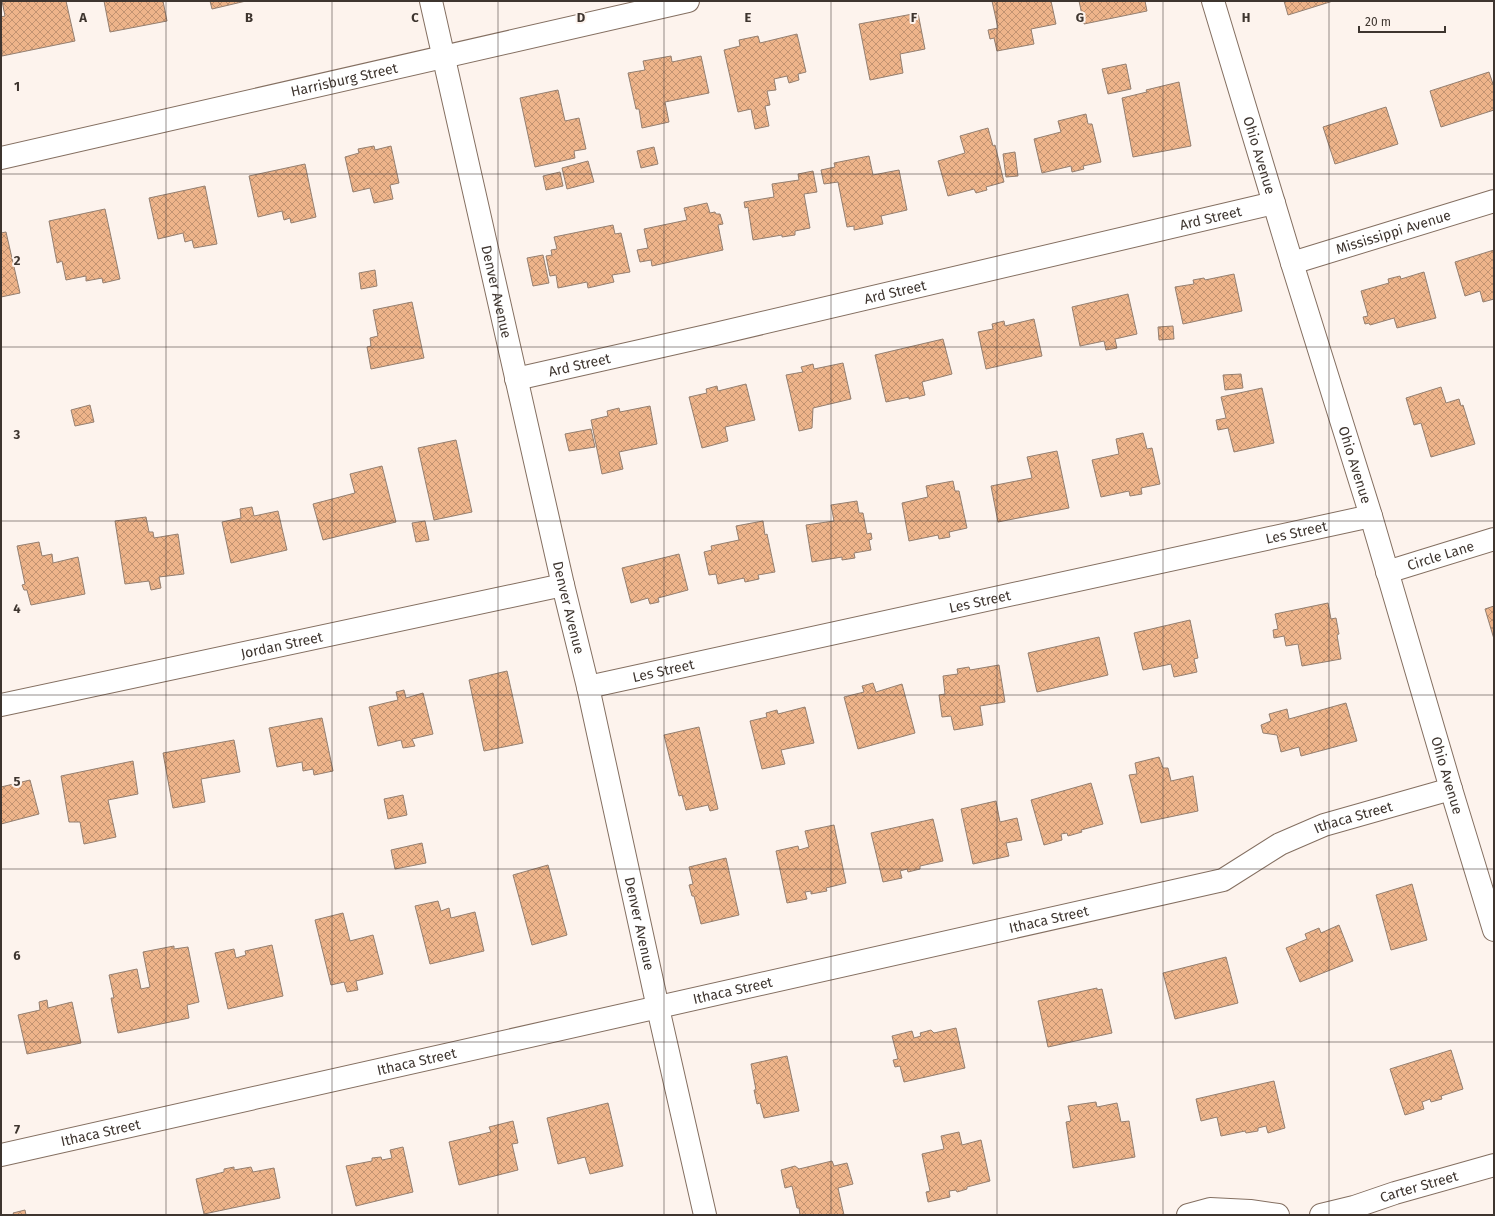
<svg xmlns="http://www.w3.org/2000/svg" width="1495" height="1216" font-family="'Fira Sans',sans-serif">
<defs>
<pattern id="building-cross-hatch" width="8" height="8" patternUnits="userSpaceOnUse"><rect width="8" height="8" fill="#eeb48a"/><path d="M0 0l8 8M0 8l8-8" fill="none" stroke="#c29371"/></pattern>
</defs>
<rect width="100%" height="100%" fill="#fdf3ed"/>
<!-- building -->
<g fill="url(#building-cross-hatch)" stroke="#947f70">
<polygon points="2,1 66,1 75,41 2,56 1,17 5,16"/>
<polygon points="104,1 163,1 167,21 110,32"/>
<polygon points="210,1 246,1 212,9"/>
<polygon points="992,1 1051,1 1056,24 1031,29 1034,44 997,51 994,38 990,39 988,30 998,28"/>
<polygon points="1079,1 1145,1 1147,11 1084,24"/>
<polygon points="1284,1 1333,1 1288,15"/>
<polygon points="918,13 925,49 900,54 903,73 870,80 859,24"/>
<polygon points="797,34 806,72 798,74 799,80 789,83 787,76 774,79 776,90 767,91 770,105 765,106 769,126 755,129 751,109 738,112 724,50 740,46 739,40 758,36 760,43"/>
<polygon points="671,56 672,62 701,56 709,93 665,102 669,122 642,128 639,109 636,109 628,73 645,70 643,61"/>
<polygon points="1126,64 1131,89 1108,94 1102,69"/>
<polygon points="1489,72 1494,87 1494,110 1441,127 1430,91"/>
<polygon points="1179,82 1191,146 1133,157 1122,98 1147,92 1146,90"/>
<polygon points="558,90 565,121 579,118 586,149 574,151 575,158 535,167 520,98"/>
<polygon points="1386,107 1398,144 1335,164 1323,127"/>
<polygon points="1086,114 1088,124 1092,124 1101,162 1083,166 1084,169 1072,172 1071,166 1042,173 1034,139 1061,132 1058,121"/>
<polygon points="988,128 993,146 995,145 1004,182 986,187 987,190 976,193 974,189 948,196 938,161 965,153 960,136"/>
<polygon points="374,146 375,150 391,146 399,183 390,185 393,199 374,203 370,188 353,192 345,157 359,153 358,149"/>
<polygon points="654,147 658,164 641,168 637,151"/>
<polygon points="1015,152 1018,176 1006,177 1003,154"/>
<polygon points="869,156 873,175 899,170 907,210 881,216 883,224 854,230 854,226 847,227 838,182 824,184 821,170 835,167 834,163"/>
<polygon points="588,161 594,182 567,189 562,168"/>
<polygon points="305,164 316,217 291,223 290,218 284,220 282,211 258,217 249,176"/>
<polygon points="813,171 817,192 804,194 810,228 795,231 795,235 782,237 782,235 753,240 748,207 745,208 744,202 774,197 772,184 799,180 798,174"/>
<polygon points="560,172 563,186 546,190 543,176"/>
<polygon points="205,186 217,244 194,248 192,240 185,242 183,233 158,239 149,198"/>
<polygon points="707,203 710,213 715,212 716,214 720,214 723,224 718,225 723,250 652,266 651,260 640,262 637,250 648,248 644,229 687,220 684,208"/>
<polygon points="105,209 120,279 103,283 102,278 86,281 86,276 66,280 62,261 57,263 49,221"/>
<polygon points="613,225 615,234 621,233 630,272 612,275 614,282 588,288 587,282 558,288 556,275 550,276 546,256 552,255 551,250 557,249 554,237"/>
<polygon points="6,232 20,293 1,297 1,233"/>
<polygon points="1494,250 1494,299 1483,302 1480,291 1465,296 1455,262"/>
<polygon points="543,255 549,283 533,286 527,258"/>
<polygon points="375,270 377,286 361,289 359,273"/>
<polygon points="1424,272 1436,318 1397,328 1394,318 1370,325 1369,323 1365,324 1363,317 1368,316 1361,291 1389,283 1388,279 1400,276 1401,279"/>
<polygon points="1234,274 1242,311 1183,324 1175,287 1194,284 1193,280 1204,278 1205,280"/>
<polygon points="1128,294 1137,334 1115,339 1117,348 1106,350 1104,341 1080,346 1072,307"/>
<polygon points="412,302 424,358 371,369 367,347 371,346 370,338 378,336 373,310"/>
<polygon points="1034,319 1042,356 986,369 978,332 993,329 992,324 1004,321 1005,326"/>
<polygon points="1173,326 1174,339 1159,340 1158,327"/>
<polygon points="943,339 952,374 922,382 925,395 909,399 909,397 886,402 875,355"/>
<polygon points="843,363 851,399 813,408 812,428 799,431 786,375 803,372 801,367 813,364 814,369"/>
<polygon points="1241,374 1243,388 1225,390 1223,375"/>
<polygon points="746,384 755,420 725,427 728,441 702,448 689,397 707,393 706,389 717,386 718,391"/>
<polygon points="1441,387 1446,403 1459,399 1461,406 1463,405 1475,444 1431,457 1421,423 1414,425 1406,398"/>
<polygon points="1262,388 1274,443 1234,452 1228,428 1218,430 1216,420 1226,418 1221,397"/>
<polygon points="90,405 94,422 75,426 71,410"/>
<polygon points="650,406 657,444 619,452 623,469 602,474 591,420 608,416 607,411 619,408 620,412"/>
<polygon points="591,429 595,447 569,451 565,434"/>
<polygon points="1143,433 1147,449 1152,448 1160,484 1141,488 1142,494 1130,496 1129,491 1101,497 1092,460 1119,454 1116,439"/>
<polygon points="456,440 472,512 434,520 418,448"/>
<polygon points="1057,451 1069,508 998,522 991,486 1032,478 1027,457"/>
<polygon points="382,466 396,522 323,540 313,504 355,493 350,474"/>
<polygon points="953,481 955,491 959,491 967,528 949,532 950,537 939,539 938,535 909,541 902,503 928,497 926,486"/>
<polygon points="857,501 859,513 863,513 867,534 871,533 872,539 869,540 871,550 854,553 855,558 842,560 842,557 812,562 806,525 834,521 831,505"/>
<polygon points="252,507 254,516 278,511 287,550 231,563 222,522 241,518 240,509"/>
<polygon points="146,517 149,532 153,532 154,538 178,534 184,574 159,577 161,588 151,590 149,581 125,584 115,521"/>
<polygon points="425,521 429,540 416,542 412,523"/>
<polygon points="763,521 765,535 767,534 775,572 758,575 759,579 745,582 744,578 718,584 716,574 709,575 704,552 712,550 711,546 739,540 736,526"/>
<polygon points="39,542 42,556 52,554 53,563 78,557 85,594 31,605 27,590 24,590 22,585 25,584 17,546"/>
<polygon points="679,554 688,590 658,598 659,602 650,604 648,598 631,603 622,568"/>
<polygon points="1328,603 1331,619 1336,618 1339,634 1337,635 1341,659 1302,666 1298,644 1286,646 1284,636 1274,638 1273,630 1278,629 1275,614"/>
<polygon points="1494,606 1494,639 1485,609"/>
<polygon points="1190,620 1198,658 1194,659 1197,672 1174,677 1171,664 1143,670 1134,633"/>
<polygon points="1099,637 1108,675 1037,692 1028,653"/>
<polygon points="999,665 1005,702 980,706 983,725 954,730 951,716 942,717 939,695 945,694 943,676 958,674 957,669 969,667 970,670"/>
<polygon points="507,671 523,743 484,751 469,680"/>
<polygon points="873,683 876,692 902,684 915,733 858,749 844,697 864,692 862,686"/>
<polygon points="404,690 406,698 423,693 433,734 412,739 415,746 403,748 401,740 378,746 369,707 398,700 396,692"/>
<polygon points="1346,703 1357,741 1301,756 1299,747 1281,752 1277,735 1263,733 1261,725 1271,721 1269,714 1287,709 1289,719"/>
<polygon points="805,707 814,743 781,750 785,764 762,769 750,721 767,717 766,713 777,710 778,714"/>
<polygon points="322,718 333,771 314,775 313,769 303,771 302,762 277,767 269,728"/>
<polygon points="699,727 718,809 710,811 708,805 686,810 682,795 679,796 664,735"/>
<polygon points="234,740 240,772 201,779 205,802 173,808 163,753"/>
<polygon points="1159,757 1163,768 1168,768 1171,781 1193,776 1198,811 1141,823 1129,775 1137,774 1135,763"/>
<polygon points="133,761 138,794 108,800 116,837 84,844 80,822 69,822 61,776"/>
<polygon points="30,780 39,814 1,824 1,787"/>
<polygon points="1091,783 1103,824 1081,830 1082,832 1068,836 1067,833 1061,834 1062,840 1044,845 1031,800"/>
<polygon points="403,795 407,815 388,819 384,799"/>
<polygon points="996,801 1000,822 1017,818 1022,840 1006,843 1009,856 973,864 961,809"/>
<polygon points="933,819 943,861 920,866 920,869 908,872 907,869 900,871 902,878 883,882 871,833"/>
<polygon points="834,825 846,883 826,888 827,891 811,894 811,891 805,892 807,899 787,903 776,851 798,846 799,850 809,847 805,831"/>
<polygon points="422,843 426,863 395,869 391,850"/>
<polygon points="726,858 739,915 701,924 694,896 692,896 689,885 693,884 689,867"/>
<polygon points="548,865 567,935 532,945 513,875"/>
<polygon points="1412,884 1427,940 1391,950 1376,895"/>
<polygon points="438,901 441,911 449,908 451,918 475,912 484,951 430,964 415,906"/>
<polygon points="343,913 350,941 373,935 383,974 356,981 358,990 347,992 344,982 331,985 315,920"/>
<polygon points="1339,925 1353,961 1300,982 1286,948 1307,939 1305,934 1319,928 1321,933"/>
<polygon points="272,945 283,996 228,1009 215,953 234,949 236,958 246,955 245,951"/>
<polygon points="174,946 174,949 188,947 199,1002 187,1005 189,1018 118,1033 111,998 114,998 109,975 137,969 141,989 150,987 143,952"/>
<polygon points="1226,957 1238,1003 1175,1019 1163,973"/>
<polygon points="1097,988 1097,990 1102,989 1112,1033 1048,1047 1038,1001"/>
<polygon points="47,1000 48,1008 72,1002 81,1043 27,1054 18,1015 40,1010 39,1002"/>
<polygon points="956,1028 965,1068 904,1082 900,1066 895,1067 893,1060 898,1059 892,1036 912,1031 914,1038 921,1036 920,1033 931,1030 934,1033"/>
<polygon points="1451,1050 1463,1089 1441,1096 1442,1099 1431,1102 1430,1099 1422,1102 1424,1109 1405,1115 1390,1069"/>
<polygon points="787,1056 799,1111 764,1118 760,1103 757,1104 754,1090 756,1090 751,1064"/>
<polygon points="1274,1081 1285,1128 1268,1133 1266,1126 1258,1128 1258,1131 1246,1133 1245,1131 1221,1136 1217,1117 1201,1121 1196,1099"/>
<polygon points="1096,1102 1097,1107 1117,1103 1121,1122 1129,1121 1135,1157 1073,1168 1066,1122 1071,1121 1068,1106"/>
<polygon points="608,1103 623,1166 590,1174 585,1157 558,1164 547,1118"/>
<polygon points="513,1121 518,1143 512,1144 518,1170 459,1185 449,1142 491,1132 489,1127"/>
<polygon points="959,1132 962,1145 981,1140 990,1181 967,1187 967,1189 957,1192 956,1190 949,1191 950,1197 928,1202 926,1192 930,1191 922,1154 944,1149 941,1136"/>
<polygon points="403,1147 413,1192 356,1206 346,1166 372,1161 372,1158 381,1157 382,1160 392,1158 390,1150"/>
<polygon points="832,1161 834,1166 847,1163 853,1184 838,1188 844,1215 800,1215 799,1208 797,1208 792,1186 785,1188 781,1170 795,1166 799,1169"/>
<polygon points="234,1167 234,1170 251,1167 253,1172 274,1168 280,1198 204,1214 196,1179 224,1172 224,1169"/>
<polygon points="25,1210 26,1215 14,1215 13,1213"/>
</g>
<g fill="none" stroke-linecap="round" stroke-linejoin="round">
<defs>
<g id="minor">
<path id="s1" d="M431,1l132,584 25,102 70,321 47,207"/>
<path id="s2" d="M1213,1l79,262 79,253 80,273 43,141"/>
<path id="s3" d="M1,158l687,-157"/>
<path id="s4" d="M1292,263l202,-62"/>
<path id="s5" d="M516,379l195,-44 563,-132"/>
<path id="s6" d="M1387,572l107,-33"/>
<path id="s7" d="M588,687l783,-171"/>
<path id="s8" d="M1,705l562,-120"/>
<path id="s9" d="M1,1155l1222,-275 57,-36 44,-19 127,-36"/>
<polyline points="1188,1215 1210,1209 1250,1211 1278,1215"/>
<path id="s10" d="M1321,1215l33,-8 41,-14 99,-28"/>
</g>
</defs>
<!-- minor casing -->
<use href="#minor" stroke="#846f61" stroke-width="24"/>
<!-- minor -->
<use href="#minor" stroke="#fff" stroke-width="22"/>
</g>
<!-- grid -->
<path fill="none" stroke="#3e352f" stroke-width="1" stroke-opacity="0.55" d="M166,1v1214M332,1v1214M498,1v1214M664,1v1214M831,1v1214M997,1v1214M1163,1v1214M1329,1v1214M1,174h1493M1,347h1493M1,521h1493M1,695h1493M1,869h1493M1,1042h1493"/>
<g text-anchor="middle" stroke-width="4" stroke-linejoin="round" paint-order="stroke">
<!-- street labels -->
<g font-size="14" fill="#3e352f" stroke="#fdf3ed">
<text dy="5" stroke="none"><textPath href="#s3" startOffset="352">Harrisburg Street</textPath></text>
<text dy="5" stroke="none"><textPath href="#s2" startOffset="161">Ohio Avenue</textPath></text>
<text dy="5" stroke="none"><textPath href="#s5" startOffset="713">Ard Street</textPath></text>
<text dy="5" stroke="none"><textPath href="#s4" startOffset="106">Mississippi Avenue</textPath></text>
<text dy="5" stroke="none"><textPath href="#s1" startOffset="298">Denver Avenue</textPath></text>
<text dy="5" stroke="none"><textPath href="#s5" startOffset="389">Ard Street</textPath></text>
<text dy="5" stroke="none"><textPath href="#s5" startOffset="65">Ard Street</textPath></text>
<text dy="5" stroke="none"><textPath href="#s2" startOffset="485">Ohio Avenue</textPath></text>
<text dy="5" stroke="none"><textPath href="#s7" startOffset="725">Les Street</textPath></text>
<text dy="5" stroke="none"><textPath href="#s6" startOffset="56">Circle Lane</textPath></text>
<text dy="5" stroke="none"><textPath href="#s7" startOffset="401">Les Street</textPath></text>
<text dy="5" stroke="none"><textPath href="#s1" startOffset="622">Denver Avenue</textPath></text>
<text dy="5" stroke="none"><textPath href="#s8" startOffset="287">Jordan Street</textPath></text>
<text dy="5" stroke="none"><textPath href="#s7" startOffset="77">Les Street</textPath></text>
<text dy="5" stroke="none"><textPath href="#s2" startOffset="809">Ohio Avenue</textPath></text>
<text dy="5" stroke="none"><textPath href="#s9" startOffset="1398">Ithaca Street</textPath></text>
<text dy="5" stroke="none"><textPath href="#s9" startOffset="1074">Ithaca Street</textPath></text>
<text dy="5" stroke="none"><textPath href="#s1" startOffset="946">Denver Avenue</textPath></text>
<text dy="5" stroke="none"><textPath href="#s9" startOffset="750">Ithaca Street</textPath></text>
<text dy="5" stroke="none"><textPath href="#s9" startOffset="426">Ithaca Street</textPath></text>
<text dy="5" stroke="none"><textPath href="#s9" startOffset="102">Ithaca Street</textPath></text>
<text dy="5" stroke="none"><textPath href="#s10" startOffset="102">Carter Street</textPath></text>
</g>
</g>
<g font-size="13" text-anchor="middle" font-weight="bold" fill="#3e352f" stroke="#fdf3ed" stroke-width="4" stroke-linejoin="round" paint-order="stroke">
<text x="83" y="22">A</text>
<text x="249" y="22">B</text>
<text x="415" y="22">C</text>
<text x="581" y="22">D</text>
<text x="748" y="22">E</text>
<text x="914" y="22">F</text>
<text x="1080" y="22">G</text>
<text x="1246" y="22">H</text>
<text x="17" y="91">1</text>
<text x="17" y="265">2</text>
<text x="17" y="439">3</text>
<text x="17" y="613">4</text>
<text x="17" y="786">5</text>
<text x="17" y="960">6</text>
<text x="17" y="1134">7</text>
</g>
<!-- border -->
<rect width="1495" height="1216" fill="none" stroke="#3e352f" stroke-width="4"/>
<!-- scale -->
<path d="M1359 26v6h86v-6" fill="none" stroke="#3e352f" stroke-width="2"/>
<text x="1365" y="26" font-size="12" fill="#3e352f" stroke="#fdf3ed" stroke-width="3" paint-order="stroke">20 m</text>
</svg>
